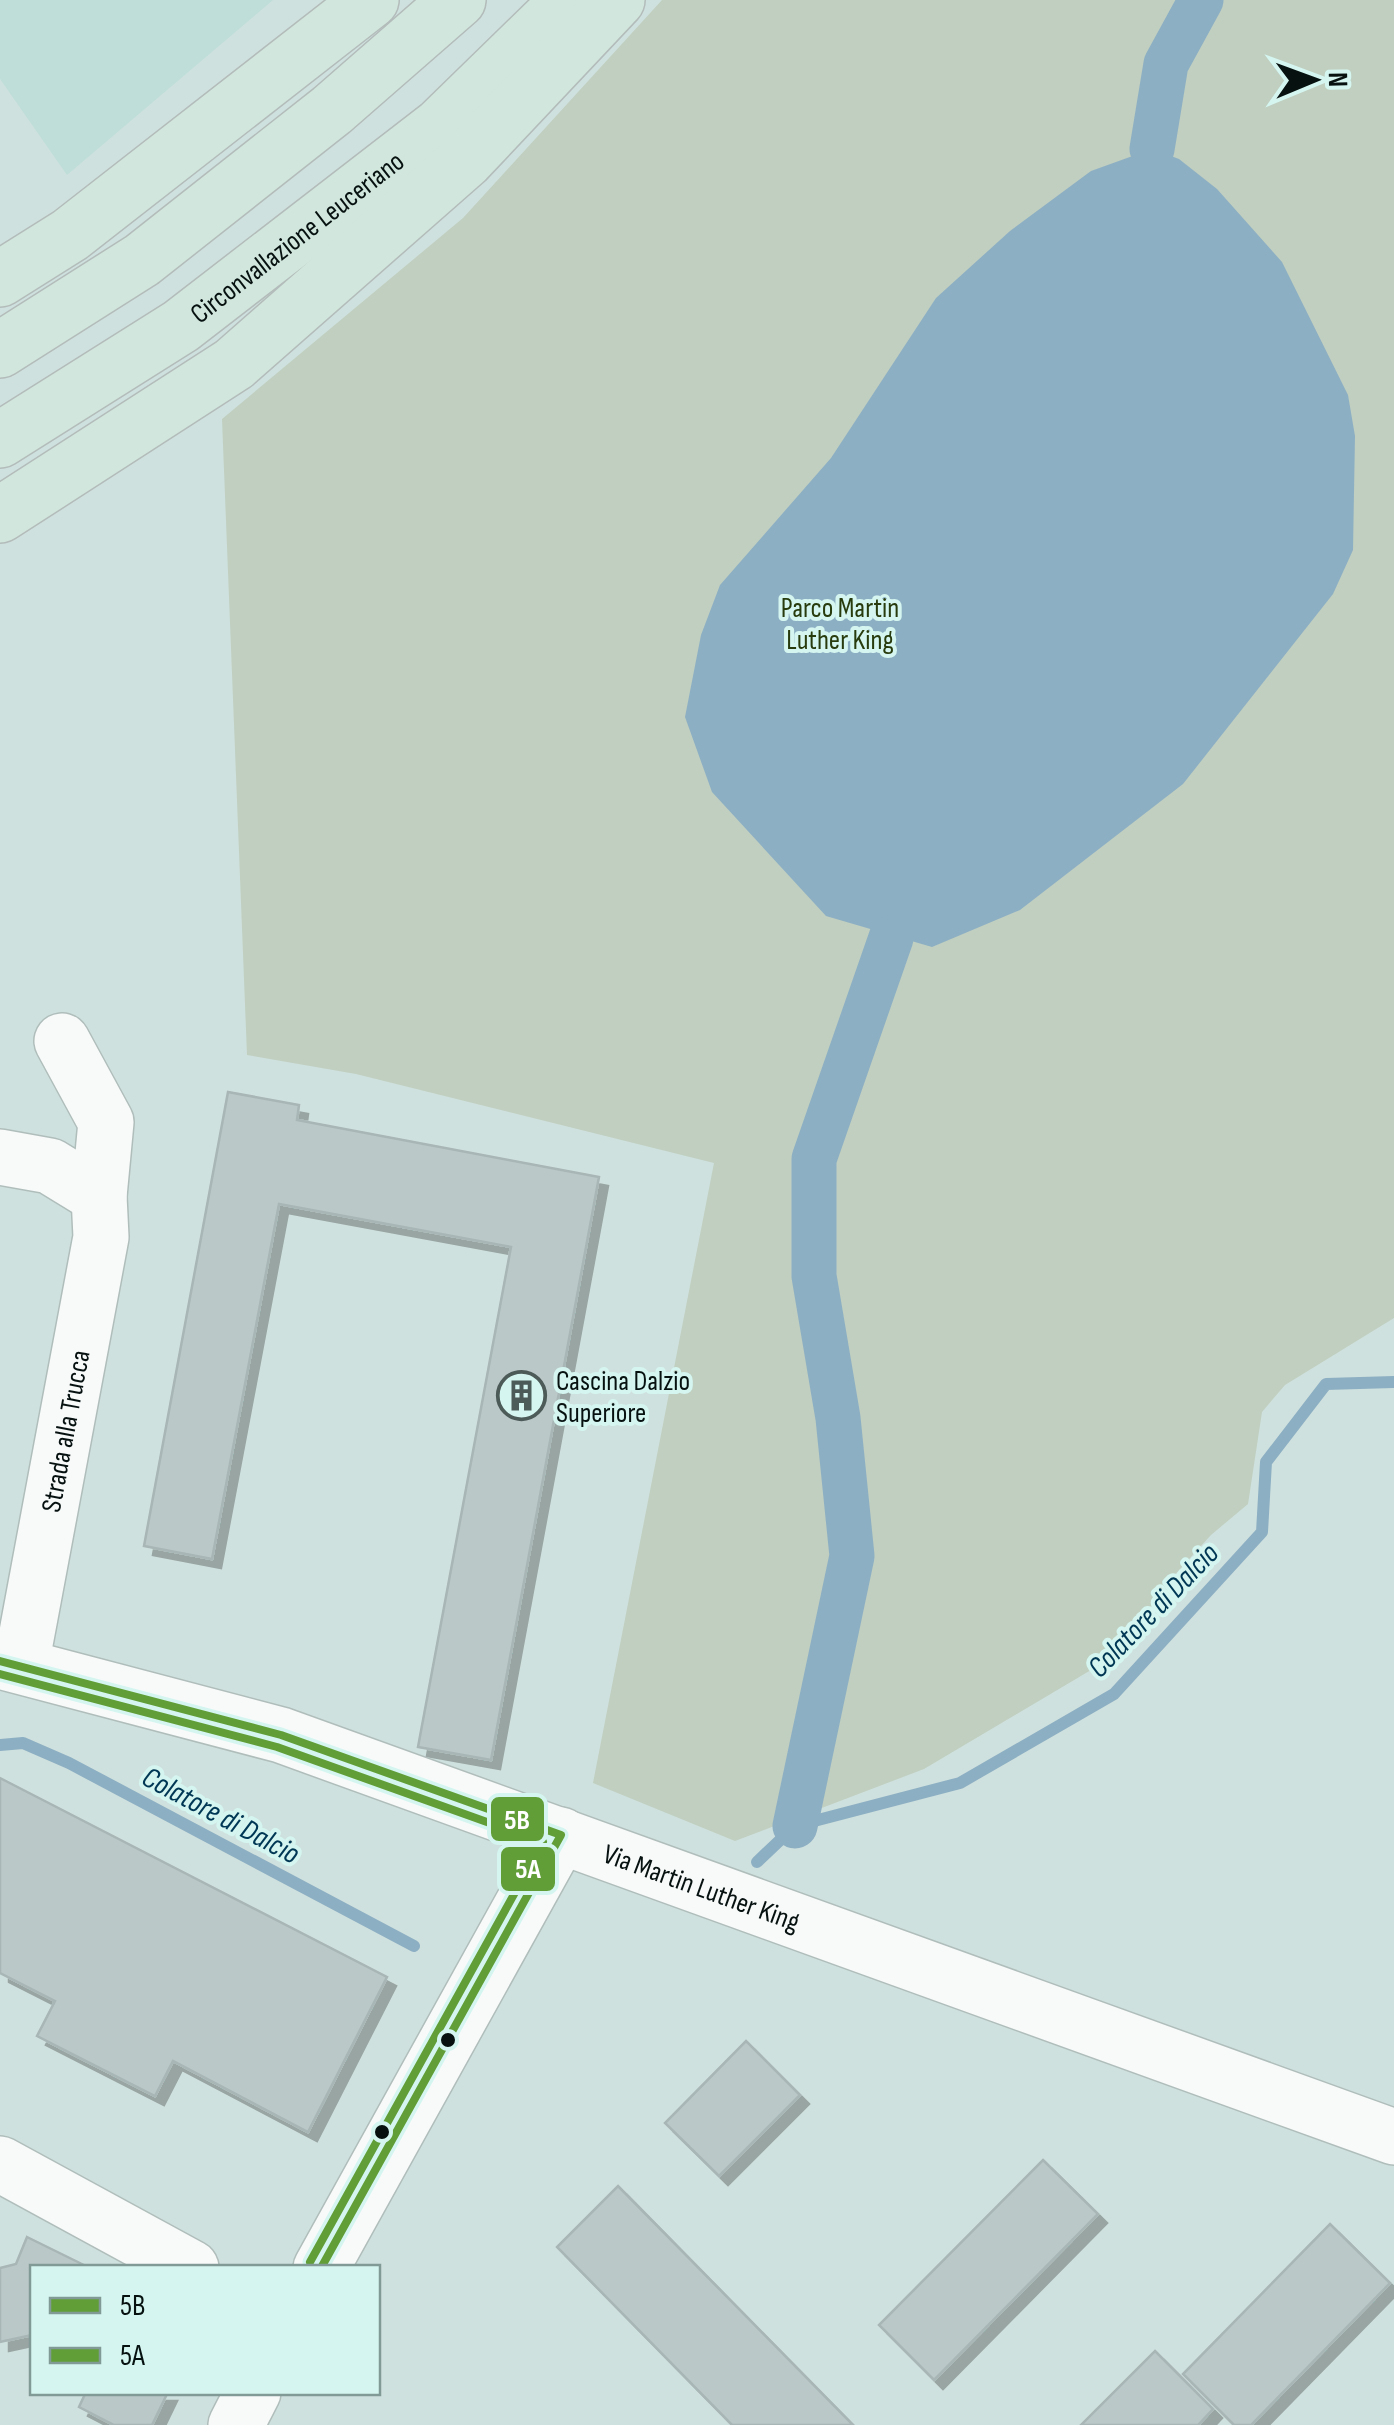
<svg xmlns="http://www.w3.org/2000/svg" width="1394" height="2425" font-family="'Sofia Sans Condensed',sans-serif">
<defs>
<filter id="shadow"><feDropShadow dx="9" dy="9" stdDeviation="0" flood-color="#0004"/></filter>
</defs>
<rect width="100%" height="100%" fill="#cfe1de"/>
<!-- built -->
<polygon fill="#bfded9" points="0,0 273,0 67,175 0,79"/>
<!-- green -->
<polygon fill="#c0cfc0" points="662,0 1394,0 1394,1318 1285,1385 1262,1412 1248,1504 1211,1535 1170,1580 1118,1654 924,1769 735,1841 593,1783 714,1163 356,1074 247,1055 222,419 463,218"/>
<!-- water -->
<polygon fill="#8dafc3" points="1152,149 1179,159 1217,189 1282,262 1348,395 1355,436 1353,550 1333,594 1183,784 1020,910 932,947 826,916 712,792 685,717 701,635 720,585 831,458 936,298 1010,231 1091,171"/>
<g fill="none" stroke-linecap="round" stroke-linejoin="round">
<!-- stream -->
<g stroke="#8dafc3" stroke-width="12">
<polyline points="0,1745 23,1743 69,1763 414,1946"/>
<polyline points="757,1862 795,1826 960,1783 1114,1694 1262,1532 1266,1462 1326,1384 1394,1382"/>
</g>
<!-- canal -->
<g stroke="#8dafc3" stroke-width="45">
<polyline points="1152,149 1166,64 1201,0"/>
<polyline points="795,1826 852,1556 838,1418 814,1276 814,1159 891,938"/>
</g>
</g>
<!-- building -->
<g fill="#bac8c8" stroke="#a8b6b5" stroke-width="2.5" filter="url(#shadow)">
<polygon points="228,1092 299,1105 297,1120 599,1177 491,1760 418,1747 511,1247 279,1204 212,1559 144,1546"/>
<polygon points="0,1778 387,1977 308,2132 173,2061 155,2096 37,2036 55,2001 0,1973"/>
<polygon points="746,2041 800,2095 719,2176 665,2123"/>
<polygon points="1043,2160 1098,2214 934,2380 879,2325"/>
<polygon points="618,2186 853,2425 732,2425 557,2247"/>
<polygon points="1330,2224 1390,2283 1251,2425 1234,2425 1183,2374"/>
<polygon points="27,2237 88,2267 32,2268 32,2335 0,2342 0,2268 16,2264"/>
<polygon points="1155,2351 1213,2409 1198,2425 1081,2425"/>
<polygon points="86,2392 168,2392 152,2425 114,2425 79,2407"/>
</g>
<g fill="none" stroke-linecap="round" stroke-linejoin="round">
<defs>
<g id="minor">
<polyline points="0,1157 50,1166 99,1196"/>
<path id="s1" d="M0,1661l281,74 1113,402"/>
<path id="s2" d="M21,1665l80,-428 -2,-41 7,-74 -44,-81"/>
<polyline points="0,2164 191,2268"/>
<polyline points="321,2268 561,1835"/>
<polyline points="236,2425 253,2392"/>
</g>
<g id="highway">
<polyline points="0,279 70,235 371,0"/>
<polyline points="0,350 142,260 332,110 458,0"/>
<path id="s3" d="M0,440l181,-114 259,-200 119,-116"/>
<polyline points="0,515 234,364 466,160 617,0"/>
</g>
</defs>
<!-- minor casing -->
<use href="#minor" stroke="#b0bebb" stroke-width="58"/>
<!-- highway casing -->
<use href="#highway" stroke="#b3bcba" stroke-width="58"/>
<!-- minor -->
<use href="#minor" stroke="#f8fafa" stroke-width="55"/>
<!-- highway -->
<use href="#highway" stroke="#d1e6dc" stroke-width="55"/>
<defs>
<polyline id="bus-1" points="0,1661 281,1735 561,1835 321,2268"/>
<polyline id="bus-2" points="0,1674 277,1747 543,1842 310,2262"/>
</defs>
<!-- bus-1 casing -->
<use href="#bus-1" stroke="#d5f6f0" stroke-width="15"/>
<!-- bus-2 casing -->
<use href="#bus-2" stroke="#d5f6f0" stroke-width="15"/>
<!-- bus-1 -->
<use href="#bus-1" stroke="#619e38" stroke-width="8"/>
<!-- bus-2 -->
<use href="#bus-2" stroke="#619e38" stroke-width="8"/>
</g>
<!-- icons -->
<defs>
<symbol id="building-ring" viewBox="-11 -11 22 22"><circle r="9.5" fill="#d5f6f0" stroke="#4c5a58" stroke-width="1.5"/><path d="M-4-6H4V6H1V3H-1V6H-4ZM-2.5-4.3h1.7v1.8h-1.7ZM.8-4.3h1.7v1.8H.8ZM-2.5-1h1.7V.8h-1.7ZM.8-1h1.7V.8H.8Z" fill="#4c5a58"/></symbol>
</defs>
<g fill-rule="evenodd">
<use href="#building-ring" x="494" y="1368" width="55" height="55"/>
</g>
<!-- markers -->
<g fill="#061110" stroke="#d5f6f0" stroke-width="4">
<circle cx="448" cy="2040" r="9"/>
<circle cx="382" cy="2132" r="9"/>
</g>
<g text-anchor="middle" stroke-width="8" stroke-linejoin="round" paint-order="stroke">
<!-- street labels -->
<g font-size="28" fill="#061110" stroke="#d5f6f0">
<text dy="10" stroke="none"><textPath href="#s3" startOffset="360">Circonvallazione Leuceriano</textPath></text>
<text dy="10" stroke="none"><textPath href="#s2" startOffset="238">Strada alla Trucca</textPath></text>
<text dy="10" stroke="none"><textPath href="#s1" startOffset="738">Via Martin Luther King</textPath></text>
</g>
<!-- park labels -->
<g font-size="28" fill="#283b0d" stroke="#d5f6f0">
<text x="840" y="617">Parco Martin<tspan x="840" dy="32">Luther King</tspan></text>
</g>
<!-- poi labels -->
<g font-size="28" fill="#061110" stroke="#d5f6f0" text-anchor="start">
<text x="556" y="1390">Cascina Dalzio<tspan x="556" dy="32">Superiore</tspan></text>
</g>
<!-- water labels -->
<g font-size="30" font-style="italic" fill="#003754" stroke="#d5f6f0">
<text transform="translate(1153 1610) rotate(-46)" y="10">Colatore di Dalcio</text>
<text transform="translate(221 1815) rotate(28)" y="10">Colatore di Dalcio</text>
</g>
</g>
<g stroke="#d5f6f0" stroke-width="4">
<rect x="489" y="1795" width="57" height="48" rx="10" fill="#619e38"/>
<rect x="499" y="1845" width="58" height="48" rx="10" fill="#619e38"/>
</g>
<g font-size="28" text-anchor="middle" font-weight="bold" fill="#fff">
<text x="517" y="1829">5B</text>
<text x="528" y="1878">5A</text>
</g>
<!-- legend -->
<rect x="30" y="2265" width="350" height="130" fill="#d5f6f0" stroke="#829a96" stroke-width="2.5"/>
<rect x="50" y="2298" width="50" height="15" fill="#619e38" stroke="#829a96" stroke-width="2.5"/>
<text x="120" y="2315" font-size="30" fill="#061110">5B</text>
<rect x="50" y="2348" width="50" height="15" fill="#619e38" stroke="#829a96" stroke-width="2.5"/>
<text x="120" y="2365" font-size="30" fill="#061110">5A</text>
<!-- north arrow -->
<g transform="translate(1314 80) rotate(89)" stroke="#d5f6f0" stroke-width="8" paint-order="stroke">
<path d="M0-8L18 38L0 25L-18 38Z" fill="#061110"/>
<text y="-15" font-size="28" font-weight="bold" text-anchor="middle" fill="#061110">N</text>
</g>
</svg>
